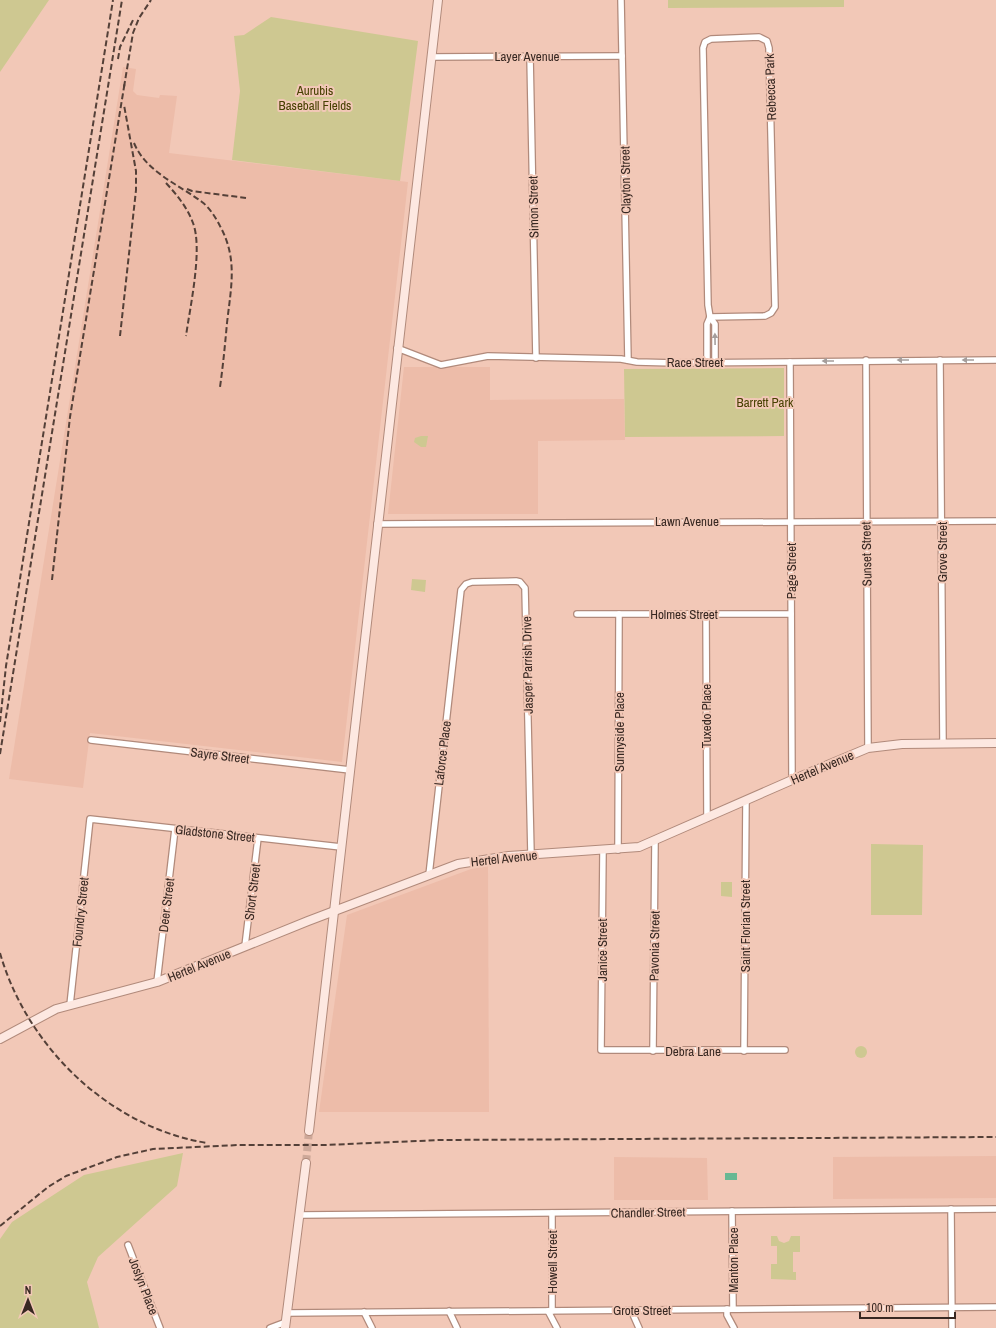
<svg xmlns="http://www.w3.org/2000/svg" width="996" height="1328" font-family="'Archivo Narrow',sans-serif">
<rect width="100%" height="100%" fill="#f2c8b7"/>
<!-- built -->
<g fill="#edbca9">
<polygon points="123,67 136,69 133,91 137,95 159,98 160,95 177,96 169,153 408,182 342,762 90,733 83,788 9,779"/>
<polygon points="404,367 490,367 490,400 624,399 625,440 538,441 538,514 388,514"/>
<polygon points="488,866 489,1112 319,1112 347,915 471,869"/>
<polygon points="996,1156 996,1198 833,1199 833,1157"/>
<polygon points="614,1157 707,1158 708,1200 614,1200"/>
</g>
<!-- green -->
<g fill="#cec891">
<polygon points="0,0 49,0 0,72"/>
<polygon points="668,0 844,0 844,7 668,8"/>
<polygon points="271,17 418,41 400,181 232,160 240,91 234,36 244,35"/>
<polygon points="784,368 784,436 625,437 624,369"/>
<polygon points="421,436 428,436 426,447 421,447 414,442 415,438"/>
<polygon points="412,579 426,580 425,592 411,590"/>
<polygon points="871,844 923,845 922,915 871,915"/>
<polygon points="721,882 732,882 732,897 721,896"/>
<circle cx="861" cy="1052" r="6"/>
<polygon points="183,1153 177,1186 98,1257 87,1282 99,1328 0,1328 0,1239 12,1222 84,1175"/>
<polygon points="771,1236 777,1236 779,1241 784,1243 789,1241 791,1236 800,1236 800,1252 793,1252 793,1272 796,1272 796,1280 771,1279 771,1264 777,1264 777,1246 771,1246"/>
</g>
<!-- water -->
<rect fill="#68b893" x="725" y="1173" width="12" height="7"/>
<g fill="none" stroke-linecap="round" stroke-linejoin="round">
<!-- secondary-tunnel -->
<polyline stroke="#cda899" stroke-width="8" stroke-dasharray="8 4" stroke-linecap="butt" points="306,1163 309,1131"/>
<defs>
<g id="street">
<polyline points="621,0 628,360"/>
<polygon points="759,37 767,41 769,48 775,307 771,313 765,316 710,317 708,305 703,48 705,42 711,39"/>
<polyline points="530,56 536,358"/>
<polyline points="431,57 622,56"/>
<polyline points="710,317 715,324 715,362"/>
<polyline points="397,348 441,365 488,356 621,359 637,362 675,363 996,360"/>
<polyline points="866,360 868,748"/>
<polyline points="940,360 943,743"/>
<polyline points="707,362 707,324 710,317"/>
<polyline points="790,362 792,780"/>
<polyline points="377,524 996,521"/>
<polyline points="577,614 791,614"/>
<polyline points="706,614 707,818"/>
<polyline points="91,740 350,770"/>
<polyline points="618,850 619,614"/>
<polyline points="603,851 601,1050 785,1050"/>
<polyline points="429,875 461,590 466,584 472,582 516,581 520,582 525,588 531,854"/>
<polyline points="245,946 258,838"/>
<polyline points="157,982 175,829"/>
<polyline points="70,1005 90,819 341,847"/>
<polyline points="653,1051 655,841"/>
<polyline points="744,1051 746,800"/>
<polyline points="951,1209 952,1328"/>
<polyline points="732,1211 733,1309"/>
<polyline points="552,1213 552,1311"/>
<polyline points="300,1215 996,1209"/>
<polyline points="128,1245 160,1328"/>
<polyline points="727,1309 727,1315 734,1328"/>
<polyline points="631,1310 639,1328"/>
<polyline points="449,1311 457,1328"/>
<polyline points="548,1311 557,1328"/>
<polyline points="364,1312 372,1328"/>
<polyline points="287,1313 996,1307"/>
<polyline points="270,1328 286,1322"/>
</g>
<g id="secondary">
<polyline points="0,1039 56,1009 157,982 308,921 458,864 509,856 639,847 792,780 868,748 902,744 996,743"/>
<polyline points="309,1131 438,0"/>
<polyline points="285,1328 306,1163"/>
</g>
</defs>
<!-- street casing -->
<use href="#street" stroke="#b18a7b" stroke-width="8"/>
<!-- secondary casing -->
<use href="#secondary" stroke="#b18a7b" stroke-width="10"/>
<!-- street -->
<use href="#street" stroke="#fff" stroke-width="5.5"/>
<!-- secondary -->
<use href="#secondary" stroke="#fde8e1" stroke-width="8"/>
<!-- rail -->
<g stroke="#544038" stroke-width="2" stroke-dasharray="6 3" stroke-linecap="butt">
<polyline points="118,59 120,47 134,18"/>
<polyline points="124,87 133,33 139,18 151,0"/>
<path d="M134,143c12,29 44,41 68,59 7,5 14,16 18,24 18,33 11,61 7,97 -2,22 -4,43 -7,64"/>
<path d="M166,183c11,12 21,24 27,40 10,26 -3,84 -7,113"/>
<polyline points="187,189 192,191 246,198"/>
<polyline points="120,336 136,190 136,171 124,105"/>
<polyline points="52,580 70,417 125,81"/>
<polyline points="0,722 6,666 113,0"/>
<polyline points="0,754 122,0"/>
<path d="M0,953c27,94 109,174 207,190"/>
<polyline points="0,1226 48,1187 66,1176 117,1157 153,1149 239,1145 325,1145 440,1140 996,1137"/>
</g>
</g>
<!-- one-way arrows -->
<defs><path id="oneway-solid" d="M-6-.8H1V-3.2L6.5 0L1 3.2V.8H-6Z"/></defs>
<g fill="#a59e9c">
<use href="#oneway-solid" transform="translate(715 339) rotate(-91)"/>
<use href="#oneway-solid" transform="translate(903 360) rotate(180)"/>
<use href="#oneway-solid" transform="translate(968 360) rotate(-180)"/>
<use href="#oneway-solid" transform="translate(828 361) rotate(180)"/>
</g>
<g text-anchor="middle" stroke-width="4" stroke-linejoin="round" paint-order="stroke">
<!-- street labels -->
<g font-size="13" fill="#382822" stroke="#f2c8b7">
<text x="527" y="61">Layer Avenue</text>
<text transform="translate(770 87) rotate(-92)" y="5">Rebecca Park</text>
<text transform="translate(625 180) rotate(-91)" y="5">Clayton Street</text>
<text transform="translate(533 207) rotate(-91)" y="5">Simon Street</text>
<text x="695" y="367">Race Street</text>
<text x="687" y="526">Lawn Avenue</text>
<text transform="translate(942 552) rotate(-90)" y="5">Grove Street</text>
<text transform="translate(866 554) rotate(-91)" y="5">Sunset Street</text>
<text transform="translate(791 571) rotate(-90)" y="5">Page Street</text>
<text x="684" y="619">Holmes Street</text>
<text transform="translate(527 665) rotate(-91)" y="5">Jasper Parrish Drive</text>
<text transform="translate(706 716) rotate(-90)" y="5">Tuxedo Place</text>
<text transform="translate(619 732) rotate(-90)" y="5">Sunnyside Place</text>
<text transform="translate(442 753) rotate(-83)" y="5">Laforce Place</text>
<text transform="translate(220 755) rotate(7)" y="5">Sayre Street</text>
<text transform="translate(822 767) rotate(-23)" y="5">Hertel Avenue</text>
<text transform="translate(215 833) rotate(6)" y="5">Gladstone Street</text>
<text transform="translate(504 858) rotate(-6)" y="5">Hertel Avenue</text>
<text transform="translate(252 892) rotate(-83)" y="5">Short Street</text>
<text transform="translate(166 905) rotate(-83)" y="5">Deer Street</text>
<text transform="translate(80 912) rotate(-84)" y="5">Foundry Street</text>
<text transform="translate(745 926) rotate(-90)" y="5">Saint Florian Street</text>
<text transform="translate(654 946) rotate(-89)" y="5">Pavonia Street</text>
<text transform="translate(602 950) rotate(-90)" y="5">Janice Street</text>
<text transform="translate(199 965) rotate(-22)" y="5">Hertel Avenue</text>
<text x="693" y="1056">Debra Lane</text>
<text transform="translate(648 1212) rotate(-1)" y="5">Chandler Street</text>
<text transform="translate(733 1260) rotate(-90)" y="5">Manton Place</text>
<text transform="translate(552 1262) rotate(-90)" y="5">Howell Street</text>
<text transform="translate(144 1286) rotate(69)" y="5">Joslyn Place</text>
<text x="642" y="1315">Grote Street</text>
</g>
<!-- park labels -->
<g font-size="13" fill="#474102" stroke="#f2c8b7">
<text x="315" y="95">Aurubis<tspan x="315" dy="15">Baseball Fields</tspan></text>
<text x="765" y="407">Barrett Park</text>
</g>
</g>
<!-- north arrow -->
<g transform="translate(28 1300)" stroke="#f2c8b7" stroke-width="3" paint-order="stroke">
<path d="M0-3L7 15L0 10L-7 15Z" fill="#382822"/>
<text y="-6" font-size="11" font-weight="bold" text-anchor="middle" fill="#382822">N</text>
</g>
<!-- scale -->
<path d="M860 1312v6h95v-6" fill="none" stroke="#382822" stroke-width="2"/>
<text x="866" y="1312" font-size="12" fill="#382822" stroke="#f2c8b7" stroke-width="3" paint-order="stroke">100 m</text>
</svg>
